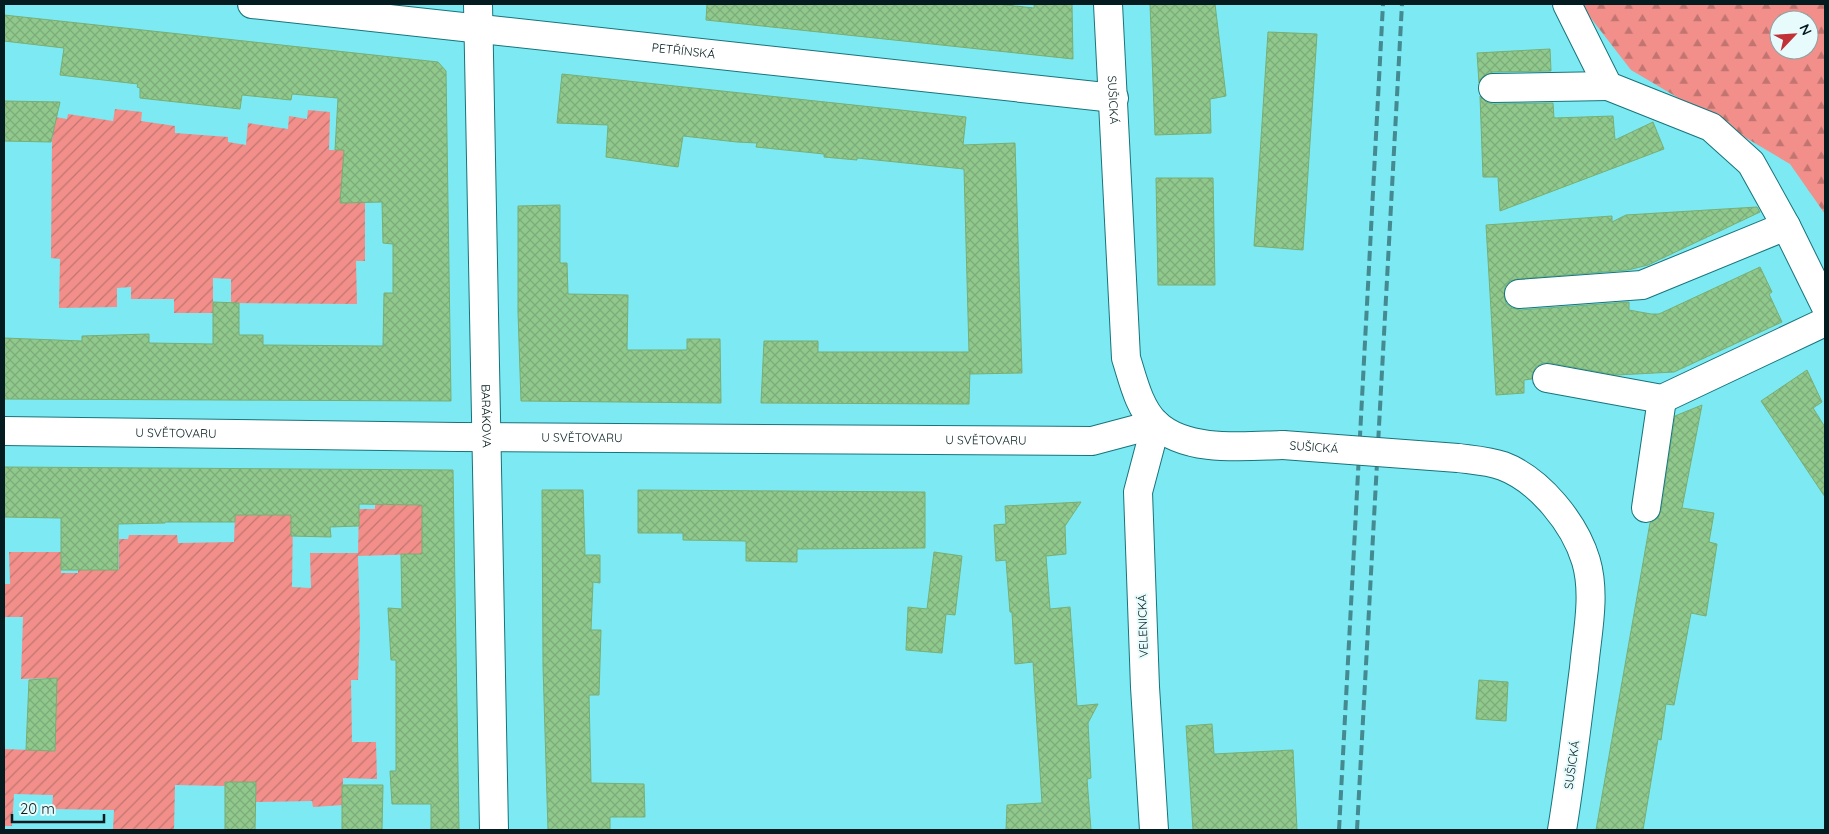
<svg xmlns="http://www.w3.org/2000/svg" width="1829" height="834" font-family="Quicksand,sans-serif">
<defs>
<pattern id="forest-firs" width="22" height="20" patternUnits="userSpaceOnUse" patternTransform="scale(1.25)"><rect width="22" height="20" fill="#f28f8a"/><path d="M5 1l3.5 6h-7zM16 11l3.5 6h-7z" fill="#c27470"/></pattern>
<pattern id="garden-furrows" width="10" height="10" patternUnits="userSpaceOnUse" patternTransform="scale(1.25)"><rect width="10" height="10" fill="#f28f8a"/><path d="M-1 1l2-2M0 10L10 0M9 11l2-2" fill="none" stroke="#c27470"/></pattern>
<pattern id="building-cross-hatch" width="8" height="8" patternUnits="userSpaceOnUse" patternTransform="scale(1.25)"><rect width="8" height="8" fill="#91c98d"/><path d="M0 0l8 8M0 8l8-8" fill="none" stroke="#7bac79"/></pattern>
</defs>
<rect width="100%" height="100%" fill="#7ce9f3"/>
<!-- forest -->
<path fill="url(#forest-firs)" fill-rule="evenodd" d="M1580,4h245v210l-35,-50 -159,-94zM1779,20h30v30h-30z"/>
<!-- garden -->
<g fill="url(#garden-furrows)">
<polygon points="115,109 142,112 141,121 175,126 175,133 228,137 228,142 246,145 248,123 288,129 289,116 307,119 308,110 330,112 329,150 345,150 341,202 365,203 365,261 356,261 357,304 231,303 231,279 213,278 213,313 174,313 174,299 131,299 131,287 117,288 117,307 59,308 60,259 51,258 52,141 55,117 67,119 68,114 113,121"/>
<polygon points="375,504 422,505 454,553 358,556 360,629 358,680 351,680 352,742 376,742 377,779 343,778 343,805 313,807 312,801 256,802 256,782 226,782 225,786 175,785 174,830 113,830 114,810 52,809 53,795 14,794 12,826 4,826 4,749 55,751 56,678 21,679 23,617 4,617 4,584 10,584 9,552 61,552 61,573 78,573 78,570 118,570 119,569 119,539 128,539 129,535 177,535 178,543 234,542 235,515 293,515 292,587 311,588 310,553 358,553 359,509 375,509"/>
</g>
<!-- building -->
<g fill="url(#building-cross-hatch)" stroke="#77af74">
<polygon points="707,4 997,4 1034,8 1034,4 1072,4 1073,59 706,20"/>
<polygon points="1150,4 1215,4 1226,96 1210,99 1211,133 1155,135"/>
<polygon points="4,15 438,62 446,71 451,401 4,399 4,338 82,341 82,336 149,334 149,343 213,344 213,302 239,303 239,335 263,335 263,345 383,346 384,293 393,293 393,244 383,243 382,202 340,203 344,150 335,150 338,98 292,94 291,100 242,95 240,109 140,98 140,88 137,87 138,84 60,75 64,48 4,41"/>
<polygon points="1268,32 1317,34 1303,250 1254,246"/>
<polygon points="1550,49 1551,71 1493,72 1485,75 1479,83 1477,53"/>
<polygon points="562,74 966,117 963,145 1015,143 1022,373 970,374 970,368 969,404 761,403 764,341 818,341 818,352 969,352 964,169 857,158 857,160 824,157 824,154 756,147 757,143 737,142 683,136 678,167 606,157 608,125 557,123"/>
<polygon points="1480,96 1486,102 1493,104 1553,103 1554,118 1613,116 1615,140 1653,122 1664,149 1500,211 1498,177 1483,177"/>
<polygon points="4,101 60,102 51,142 4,141"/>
<polygon points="1156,178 1213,178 1215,285 1158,285"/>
<polygon points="560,205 560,263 567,263 568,294 628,295 627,350 687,350 687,339 720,339 721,403 521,401 518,312 518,206"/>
<polygon points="1757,207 1760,212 1648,265 1628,270 1517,279 1510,281 1505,287 1504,296 1506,303 1512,308 1520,310 1629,302 1629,310 1651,314 1659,314 1760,267 1772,292 1769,294 1782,322 1674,372 1616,375 1550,363 1542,363 1535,368 1532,375 1532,379 1524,380 1524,393 1496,395 1486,225 1612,216 1612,222 1626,215"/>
<polygon points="1807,370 1822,402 1813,408 1825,427 1825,497 1761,401"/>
<polygon points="1702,405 1682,508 1714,513 1709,542 1717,544 1706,616 1691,613 1674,705 1666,704 1661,740 1658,739 1643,830 1596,830 1650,523 1658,518 1661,510 1675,416"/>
<polygon points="4,467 453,470 459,830 431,830 431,804 392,804 390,771 396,771 396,660 391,660 388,608 402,609 401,554 422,554 422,505 359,504 359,526 330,527 331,537 291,536 291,515 235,515 235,522 165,522 165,523 118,524 118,570 61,570 61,518 4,517"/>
<polygon points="542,490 583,490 585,555 600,555 600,583 593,582 591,630 601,630 599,695 589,695 591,783 644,784 645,817 610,817 610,830 548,830 543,666"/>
<polygon points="638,490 925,492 925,548 797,549 797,562 746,561 746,541 683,540 683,533 638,533"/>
<polygon points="1081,502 1065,526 1066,554 1046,556 1050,609 1070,607 1077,706 1098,704 1088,723 1091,778 1087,779 1091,830 1006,830 1007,805 1042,803 1033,662 1015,664 1012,612 1010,612 1006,560 996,561 994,525 1006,524 1005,506"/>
<polygon points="934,552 962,556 955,615 946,614 942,653 906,650 908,607 927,609"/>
<polygon points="57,678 55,751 26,750 29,680"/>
<polygon points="1479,680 1508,682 1506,721 1476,719"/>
<polygon points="1212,724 1214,754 1293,750 1297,830 1193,830 1186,726"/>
<polygon points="225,782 256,782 255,830 225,830"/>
<polygon points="342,785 383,785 382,830 342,830"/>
</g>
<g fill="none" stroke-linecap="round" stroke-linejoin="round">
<defs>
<g id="minor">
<path id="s1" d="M252,4l862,94"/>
<path id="s2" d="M478,4l16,826"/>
<path id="s3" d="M1108,4l18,354c7,22 13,50 30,66 31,29 89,22 127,21"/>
<polyline points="1567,4 1608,86 1711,127 1751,163 1786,226 1825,305"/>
<polyline points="1493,88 1608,86"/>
<polyline points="1519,294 1642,285 1786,226"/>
<polyline points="1547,378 1662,399 1825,322"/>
<path id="s4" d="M4,431l454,6 634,4 64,-17"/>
<path d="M1458,458c15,2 31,3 45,8 37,14 72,58 83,95 10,34 1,73 -2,107 -7,54 -13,108 -22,162"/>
<polyline points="1646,508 1662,399"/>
<polyline points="1154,830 1145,687 1138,492 1156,424"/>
</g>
</defs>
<!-- minor casing -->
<use href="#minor" stroke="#17747b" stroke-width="30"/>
<!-- minor -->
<use href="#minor" stroke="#fff" stroke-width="28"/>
<!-- rail -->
<g stroke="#448a90" stroke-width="4" stroke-dasharray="10 5" stroke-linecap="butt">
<polyline points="1339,830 1383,4"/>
<polyline points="1357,830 1402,4"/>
</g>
<defs>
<g id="minor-bridge">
<path id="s5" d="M1283,445l175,13"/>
</g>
</defs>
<!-- minor-bridge casing -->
<use href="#minor-bridge" stroke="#17747b" stroke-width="30" stroke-linecap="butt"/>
<!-- minor-bridge -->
<use href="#minor-bridge" stroke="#fff" stroke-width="28"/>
</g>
<g text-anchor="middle" stroke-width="4" stroke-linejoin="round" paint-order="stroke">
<!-- street labels -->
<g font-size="12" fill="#041c1f" stroke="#e7fbfc">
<text dy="4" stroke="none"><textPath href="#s1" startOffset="434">PETŘÍNSKÁ</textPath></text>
<text dy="4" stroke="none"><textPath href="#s3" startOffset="96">SUŠICKÁ</textPath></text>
<text dy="4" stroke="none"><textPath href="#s2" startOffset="412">BARÁKOVA</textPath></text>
<text dy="4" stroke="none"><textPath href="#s4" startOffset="172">U SVĚTOVARU</textPath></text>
<text dy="4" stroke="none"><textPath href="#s4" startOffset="578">U SVĚTOVARU</textPath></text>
<text dy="4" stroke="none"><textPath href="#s4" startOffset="982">U SVĚTOVARU</textPath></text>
<text dy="4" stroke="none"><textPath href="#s5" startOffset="31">SUŠICKÁ</textPath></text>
<text transform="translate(1143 626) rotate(-92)" y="4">VELENICKÁ</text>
<text transform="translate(1572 765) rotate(-82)" y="4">SUŠICKÁ</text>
</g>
</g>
<!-- border -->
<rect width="1829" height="834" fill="none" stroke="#041c1f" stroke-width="10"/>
<!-- north arrow -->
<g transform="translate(1794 35) rotate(65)"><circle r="24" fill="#e7fbfc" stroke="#8ca2a4"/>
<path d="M0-4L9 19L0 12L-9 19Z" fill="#c03138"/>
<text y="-8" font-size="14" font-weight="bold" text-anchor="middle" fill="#041c1f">N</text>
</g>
<!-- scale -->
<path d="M12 814v8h92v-8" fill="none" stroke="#041c1f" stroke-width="2.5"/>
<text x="20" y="814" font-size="15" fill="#041c1f" stroke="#e7fbfc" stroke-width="4" paint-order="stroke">20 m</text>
</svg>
